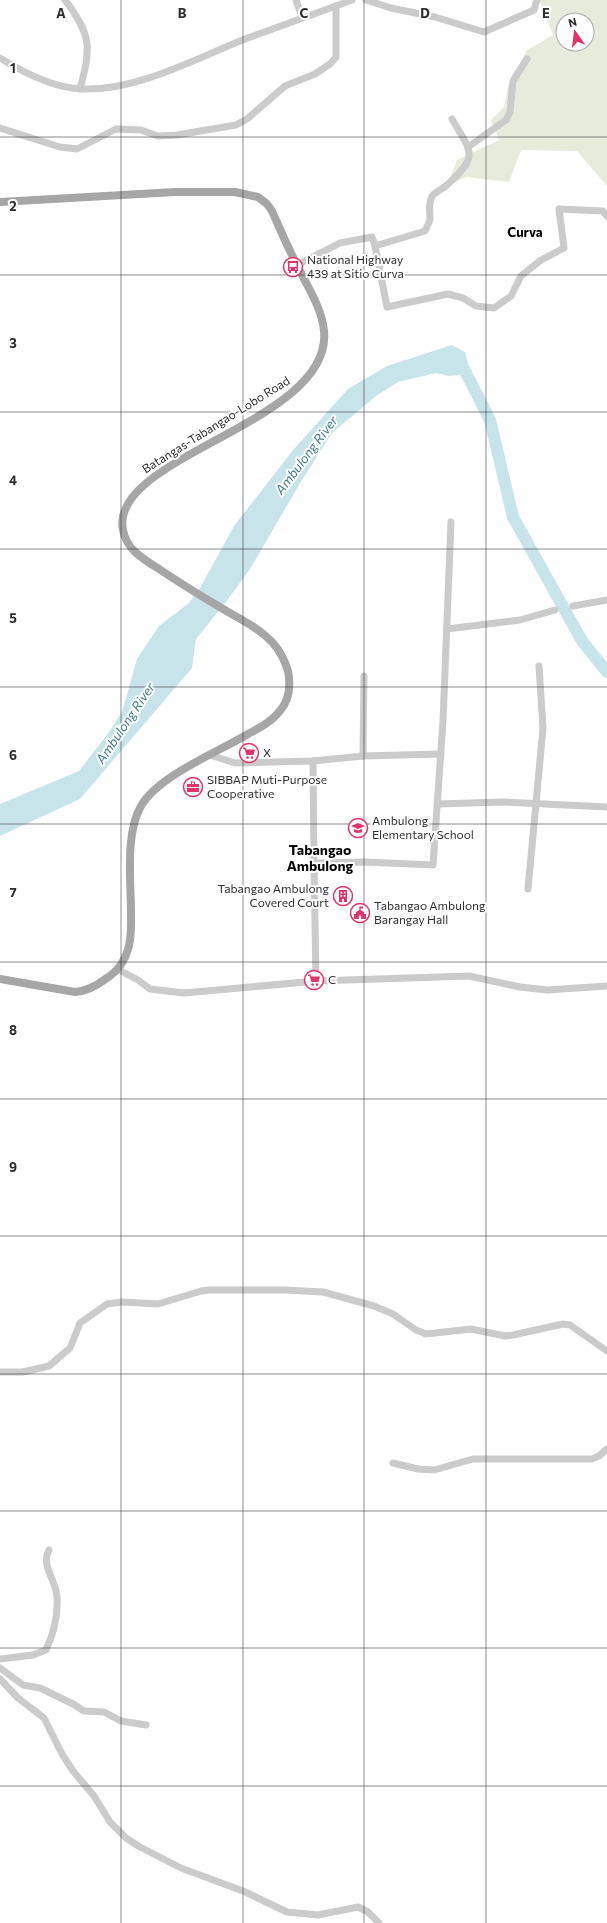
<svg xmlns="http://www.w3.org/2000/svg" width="607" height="1923" font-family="Commissioner,sans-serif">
<rect width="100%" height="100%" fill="#fff"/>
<!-- green -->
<path fill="#e7ebdc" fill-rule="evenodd" d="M539,0h68v186l-30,-35 -56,-1 -12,32 -43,-5 -19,9 10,-26 42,-20 -8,-20 13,-13 4,-21 19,-36 26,-15zM563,20h24v24h-24z"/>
<!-- water -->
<polygon fill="#c8e4eb" points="452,345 465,352 471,377 469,380 460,375 449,376 436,373 398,382 376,396 332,433 299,485 250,569 226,602 196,639 192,668 80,799 0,836 0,804 79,771 109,732 122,712 137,659 159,626 189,603 200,588 234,526 294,449 348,389 387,366"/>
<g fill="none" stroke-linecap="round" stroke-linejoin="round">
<!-- river -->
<polyline stroke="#c8e4eb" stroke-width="12" points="462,365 490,420 513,517 582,641 607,672"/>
<!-- minor -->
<g stroke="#cbcbcb" stroke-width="7">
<path d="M65,0c27,36 26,47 15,89"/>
<polyline points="296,0 302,17"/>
<polyline points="366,0 391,8 435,17 484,32 534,10 537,0"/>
<path d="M0,58c24,15 53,30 82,31 53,2 109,-28 158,-48 37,-14 75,-27 112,-41"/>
<polyline points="0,128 60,147 77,149 116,129 141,130 158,136 177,135 236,125 247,119 285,86 315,74 330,64 336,57 336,6"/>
<polyline points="468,147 506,120 510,112 513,81 527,59"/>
<path d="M375,246l50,-15c2,-4 4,-8 5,-12 0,-7 -2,-18 3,-24 4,-4 11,-7 15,-11 32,-29 23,-32 4,-65"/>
<polyline points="297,265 340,243 372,237 375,246 387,307 448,294 463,298 476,306 494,308 511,296 521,276 541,260 564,248 559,209 603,211 607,216"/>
<polyline points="573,606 607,600"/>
<polyline points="447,629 520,620 555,610"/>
<polyline points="210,755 235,763 313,761 363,756 441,754"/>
<polyline points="363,756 364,676"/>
<polyline points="313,761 314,863"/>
<polyline points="437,804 504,802 607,807"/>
<polyline points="528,889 543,728 539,666"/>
<polyline points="117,969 138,980 150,989 184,993 316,981 469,976 520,987 547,990 607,986"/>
<polyline points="316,981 314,863 364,862 433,865 443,721 451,522"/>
<polyline points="0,1372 23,1372 49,1366 70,1348 80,1323 107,1304 122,1302 158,1304 201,1291 209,1290 285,1290 323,1292 374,1306 393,1314 416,1330 426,1334 471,1329 505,1336 513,1335 563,1324 570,1325 607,1351"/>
<polyline points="393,1463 418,1469 434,1470 473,1459 592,1459 599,1456 607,1449"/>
<path d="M0,1659l33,-4 13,-5c8,-17 12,-34 11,-52 0,-17 -17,-32 -8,-48"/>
<polyline points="0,1668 23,1685 40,1688 73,1704 84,1711 104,1712 121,1721 146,1725"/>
<polyline points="0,1679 18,1698 44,1718 62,1754 73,1771 94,1796 110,1822 126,1838 140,1847 181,1868 243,1891 287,1912 318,1915 358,1907 368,1912 379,1923"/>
</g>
<!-- major -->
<path stroke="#a6a6a6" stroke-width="8" d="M0,202l175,-10h60l23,5 9,7 5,7c8,18 16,37 25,54 10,21 25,43 27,66 9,92 -216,125 -201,199 3,19 20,29 36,39 21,14 42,27 64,40 17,10 36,19 50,34 7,8 12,18 15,28 3,15 1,30 -9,41 -8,10 -20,16 -31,22 -30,18 -90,42 -107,72 -16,27 -10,76 -10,107 0,16 1,33 -8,48 -4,8 -11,14 -19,19 -9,7 -18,11 -29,12l-75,-13"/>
</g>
<!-- grid -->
<path fill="none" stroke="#2e2e2e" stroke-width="1" stroke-opacity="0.55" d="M121,0v1923M243,0v1923M364,0v1923M486,0v1923M0,137h607M0,275h607M0,412h607M0,549h607M0,687h607M0,824h607M0,962h607M0,1099h607M0,1236h607M0,1374h607M0,1511h607M0,1648h607M0,1786h607"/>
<!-- icons -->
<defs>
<symbol id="bus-ring" viewBox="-11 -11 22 22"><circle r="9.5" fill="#fff" stroke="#e13365" stroke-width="1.5"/><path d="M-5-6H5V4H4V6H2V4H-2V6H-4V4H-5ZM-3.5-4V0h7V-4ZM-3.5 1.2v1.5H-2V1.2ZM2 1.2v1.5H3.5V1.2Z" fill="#e13365"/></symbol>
<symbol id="supermarket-ring" viewBox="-11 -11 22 22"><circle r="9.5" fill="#fff" stroke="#e13365" stroke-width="1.5"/><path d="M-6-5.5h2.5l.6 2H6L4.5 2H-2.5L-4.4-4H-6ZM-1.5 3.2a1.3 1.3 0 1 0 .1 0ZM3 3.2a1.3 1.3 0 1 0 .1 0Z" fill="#e13365"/></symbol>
<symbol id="office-ring" viewBox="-11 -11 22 22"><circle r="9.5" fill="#fff" stroke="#e13365" stroke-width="1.5"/><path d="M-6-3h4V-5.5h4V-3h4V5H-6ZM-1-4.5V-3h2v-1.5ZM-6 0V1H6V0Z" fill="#e13365"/></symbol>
<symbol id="school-ring" viewBox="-11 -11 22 22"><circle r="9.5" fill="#fff" stroke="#e13365" stroke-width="1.5"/><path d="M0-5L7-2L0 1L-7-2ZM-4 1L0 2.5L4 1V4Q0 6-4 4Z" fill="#e13365"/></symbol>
<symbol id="building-ring" viewBox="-11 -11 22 22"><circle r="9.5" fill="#fff" stroke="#e13365" stroke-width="1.5"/><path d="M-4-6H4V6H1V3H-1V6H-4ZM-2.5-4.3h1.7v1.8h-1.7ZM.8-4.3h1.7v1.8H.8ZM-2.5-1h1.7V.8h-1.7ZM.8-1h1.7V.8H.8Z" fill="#e13365"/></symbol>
<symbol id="civic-ring" viewBox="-11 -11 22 22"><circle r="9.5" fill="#fff" stroke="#e13365" stroke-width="1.5"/><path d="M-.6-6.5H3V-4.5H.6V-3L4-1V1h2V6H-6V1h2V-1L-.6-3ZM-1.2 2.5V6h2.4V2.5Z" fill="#e13365"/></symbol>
</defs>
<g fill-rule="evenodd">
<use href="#bus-ring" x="282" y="256" width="22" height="22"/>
<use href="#supermarket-ring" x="238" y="742" width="22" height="22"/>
<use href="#office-ring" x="182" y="776" width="22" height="22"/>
<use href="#school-ring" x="347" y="817" width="22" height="22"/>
<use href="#building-ring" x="332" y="885" width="22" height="22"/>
<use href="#civic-ring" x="349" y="902" width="22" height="22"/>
<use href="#supermarket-ring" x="303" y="969" width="22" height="22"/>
</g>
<g text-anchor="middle" stroke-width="4" stroke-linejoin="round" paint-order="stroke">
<!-- poi labels -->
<g font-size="12" fill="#2e2e2e" stroke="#fff" text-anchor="start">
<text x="307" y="264">National Highway<tspan x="307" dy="14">439 at Sitio Curva</tspan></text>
<text x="263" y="757">X</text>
<text x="207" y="784">SIBBAP Muti-Purpose<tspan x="207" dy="14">Cooperative</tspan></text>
<text x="372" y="825">Ambulong<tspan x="372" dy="14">Elementary School</tspan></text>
<text x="329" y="893" text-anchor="end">Tabangao Ambulong<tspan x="329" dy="14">Covered Court</tspan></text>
<text x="374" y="910">Tabangao Ambulong<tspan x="374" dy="14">Barangay Hall</tspan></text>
<text x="328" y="984">C</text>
</g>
<!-- street labels -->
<g font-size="12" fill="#2e2e2e" stroke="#fff">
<text transform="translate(216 425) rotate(-32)" y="4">Batangas-Tabangao-Lobo Road</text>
</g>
<!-- neighbourhood labels -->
<g font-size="13" font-weight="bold" fill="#000" stroke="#fff">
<text x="525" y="237">Curva</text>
</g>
<!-- water labels -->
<g font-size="13" font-style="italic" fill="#3c7a88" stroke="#fff">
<text transform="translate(306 455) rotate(-53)" y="5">Ambulong River</text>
<text transform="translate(125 723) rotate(-56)" y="5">Ambulong River</text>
</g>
<!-- quarter labels -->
<g font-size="14" font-weight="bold" fill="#000" stroke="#fff">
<text x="320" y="855">Tabangao<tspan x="320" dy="16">Ambulong</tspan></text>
</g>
</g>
<g font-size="13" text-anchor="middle" font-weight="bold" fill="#2e2e2e" stroke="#fff" stroke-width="4" stroke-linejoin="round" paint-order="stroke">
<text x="61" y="18">A</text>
<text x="182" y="18">B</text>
<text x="304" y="18">C</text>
<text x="425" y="18">D</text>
<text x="546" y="18">E</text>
<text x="13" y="73">1</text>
<text x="13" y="211">2</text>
<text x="13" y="348">3</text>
<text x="13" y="485">4</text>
<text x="13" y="623">5</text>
<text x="13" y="760">6</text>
<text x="13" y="897">7</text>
<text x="13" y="1035">8</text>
<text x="13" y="1172">9</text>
</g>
<!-- north arrow -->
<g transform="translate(575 32) rotate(346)"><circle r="19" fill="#ffffff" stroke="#ababab"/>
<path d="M0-3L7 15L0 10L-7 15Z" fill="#e13365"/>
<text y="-6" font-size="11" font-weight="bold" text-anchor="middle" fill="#2e2e2e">N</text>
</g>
</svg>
